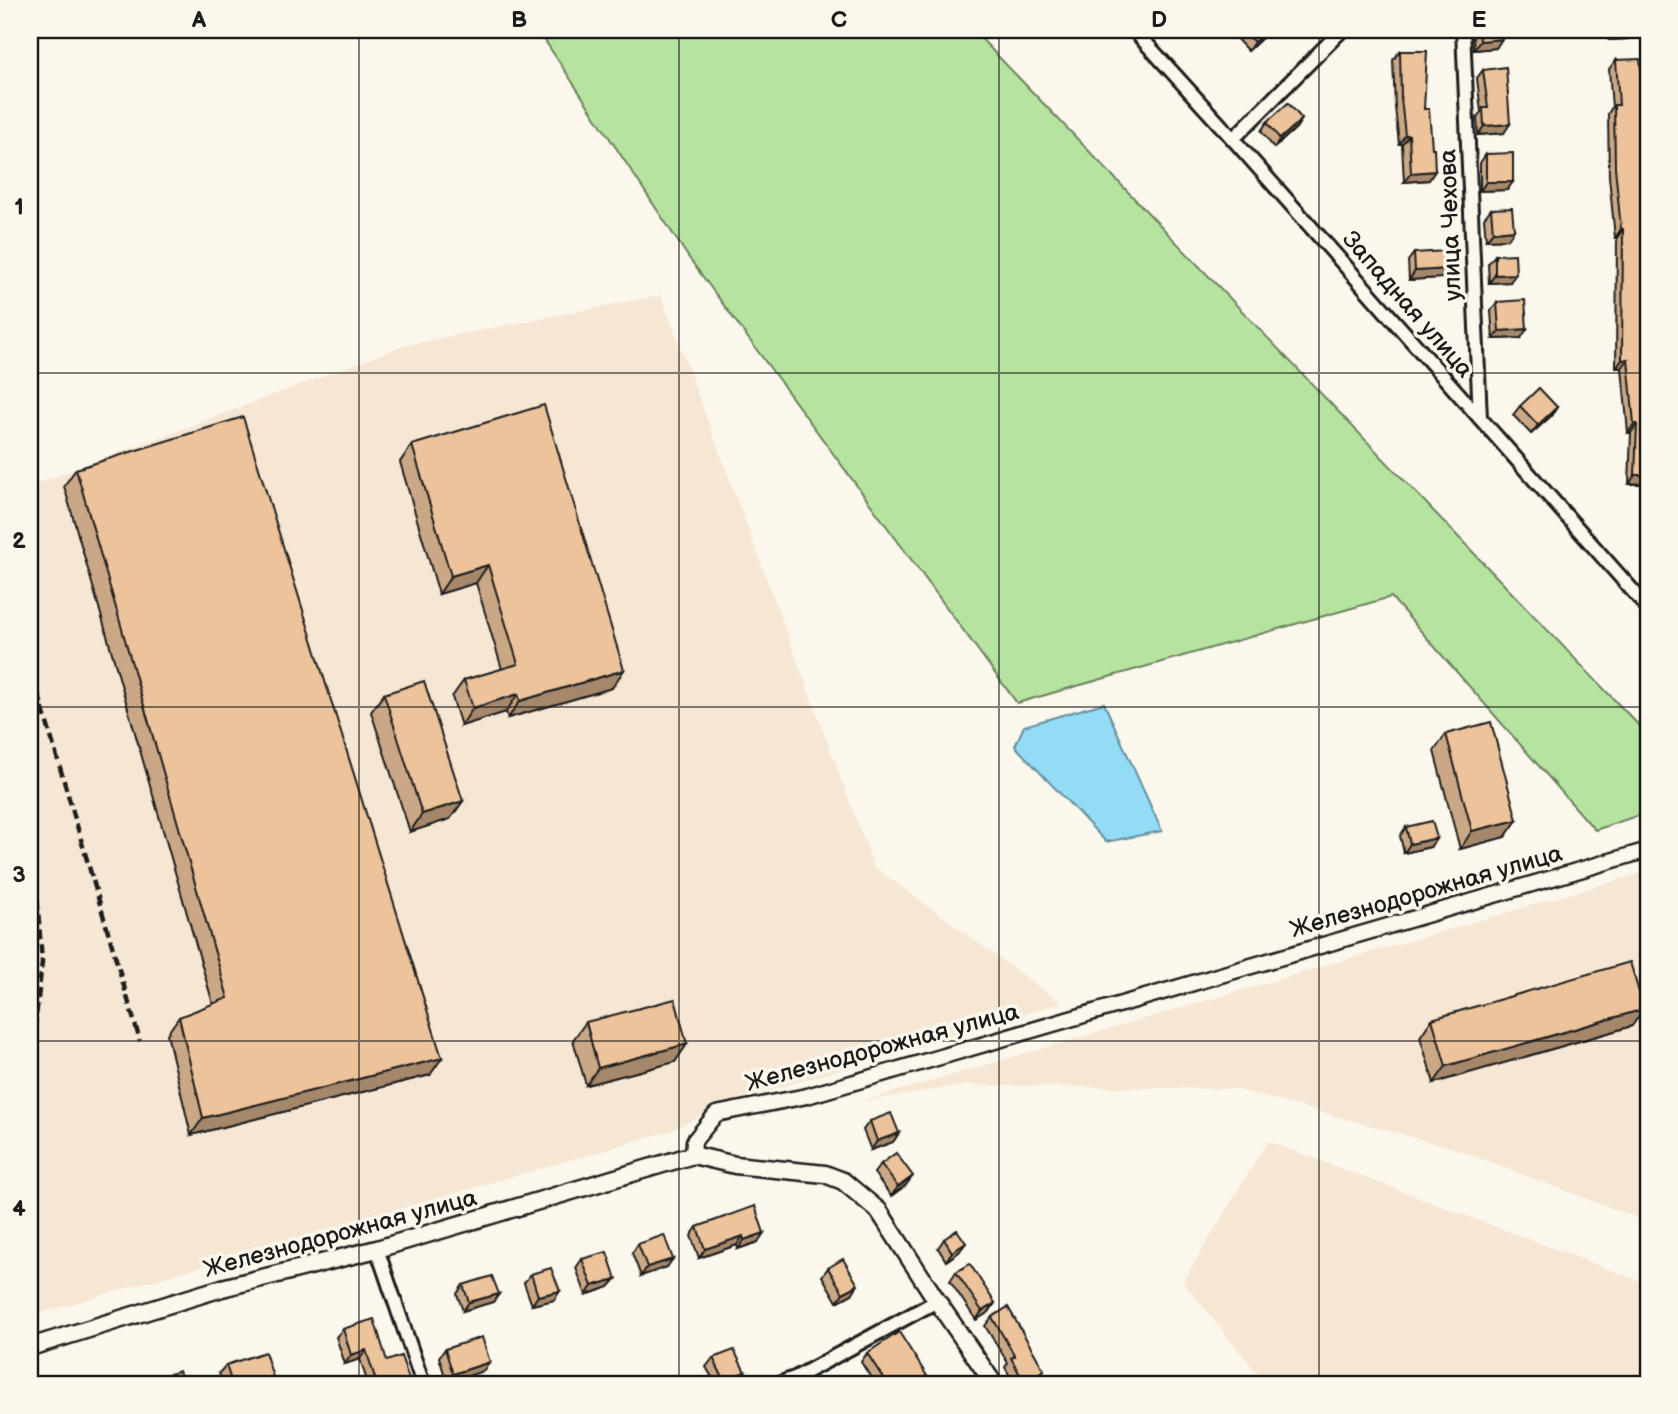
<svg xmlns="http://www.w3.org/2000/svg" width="1678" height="1414" font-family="'Balsamiq Sans',sans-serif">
<rect width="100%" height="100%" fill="#fbf7ec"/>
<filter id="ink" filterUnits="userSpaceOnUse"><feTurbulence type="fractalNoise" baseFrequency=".0143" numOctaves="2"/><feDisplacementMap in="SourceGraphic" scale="14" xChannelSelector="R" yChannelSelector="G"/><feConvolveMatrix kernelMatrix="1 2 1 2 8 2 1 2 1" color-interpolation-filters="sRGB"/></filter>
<g filter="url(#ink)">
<!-- built -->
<g fill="#f6e7d4">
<polygon points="661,295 874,867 1061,1003 725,1104 670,1131 30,1316 30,483 33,485 406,345"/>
<polygon points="1648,871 1648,1222 1453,1148 1235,1089 964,1085 860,1102"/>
<polygon points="1268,1141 1648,1284 1648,1384 1266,1384 1183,1282"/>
</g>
<!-- green -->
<polygon fill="#b7e3a0" stroke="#6a805e" stroke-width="2" points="538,30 973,30 1648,735 1648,812 1595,830 1391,597 1017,703 689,258"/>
<!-- water -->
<polygon fill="#94dbf6" stroke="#648f9f" stroke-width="2" points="1104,703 1162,831 1106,842 1015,746 1024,726"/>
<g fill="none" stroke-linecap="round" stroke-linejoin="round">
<defs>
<g id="minor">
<polyline points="1134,30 1233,139 1648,608"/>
<polyline points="1463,30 1480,418"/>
<polyline points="1233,139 1342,30"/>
<polyline points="377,1249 423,1384"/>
<polyline points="778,1384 795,1378 937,1301"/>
</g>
<polyline id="tertiary" points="693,1155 694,1141 716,1114 807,1096 1648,850"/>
<polyline id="secondary" points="30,1347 222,1288 377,1249 693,1155 735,1165 825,1174 843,1181 879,1211 937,1301 994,1384"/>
</defs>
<!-- minor casing -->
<use href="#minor" stroke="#1c1c1c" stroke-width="18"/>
<!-- tertiary casing -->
<use href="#tertiary" stroke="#1c1c1c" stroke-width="19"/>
<!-- secondary casing -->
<use href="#secondary" stroke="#1c1c1c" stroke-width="21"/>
<!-- minor -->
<use href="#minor" stroke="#fbf7ec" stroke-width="12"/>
<!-- tertiary -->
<use href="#tertiary" stroke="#fbf7ec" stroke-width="14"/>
<!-- secondary -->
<use href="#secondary" stroke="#fbf7ec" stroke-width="16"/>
<!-- rail -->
<g stroke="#1c1c1c" stroke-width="4.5" stroke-dasharray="10 5" stroke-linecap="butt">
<polyline points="30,665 140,1041"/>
<polyline points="30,855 37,896 42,962 30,1072"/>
</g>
</g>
<!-- wall -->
<g fill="#cba885" stroke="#1c1c1c" stroke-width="2">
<polygon points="1234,30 1269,30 1266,34 1248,51 1231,33"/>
<polygon points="1478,30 1501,30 1496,48 1474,50 1473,36"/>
<polygon points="1609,30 1635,30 1628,39 1609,40"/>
<polygon points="1400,51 1429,180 1404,182 1402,144 1399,144 1395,107 1393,60"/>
<polygon points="1616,60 1643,167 1640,172 1645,335 1648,334 1648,484 1629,484 1631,433 1628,433 1622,368 1616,368 1617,238 1615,238 1609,176 1608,114 1612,107 1609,69"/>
<polygon points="1483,70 1504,133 1478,135 1477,117 1481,112 1477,78"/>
<polygon points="1302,119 1296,128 1274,148 1261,131 1267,122"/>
<polygon points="1486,154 1507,190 1480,191 1480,163"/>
<polygon points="1491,209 1508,239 1486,240 1484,218"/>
<polygon points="1414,253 1448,269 1441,278 1409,280 1408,261"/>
<polygon points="1495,255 1510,282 1489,283 1488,264"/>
<polygon points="1497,302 1521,338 1493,339 1491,311"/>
<polygon points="1520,406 1557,407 1551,416 1531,434 1513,415"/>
<polygon points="412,445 612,688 508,718 506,712 461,726 452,697 464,680 502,669 476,583 439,594 400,462"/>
<polygon points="76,469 430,1075 191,1135 167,1034 179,1017 213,1004 64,486"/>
<polygon points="384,694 463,801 450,819 410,832 371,712"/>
<polygon points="1446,734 1517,820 1505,837 1460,849 1434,751"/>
<polygon points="1406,827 1430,847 1404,853 1400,836"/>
<polygon points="1432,1019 1632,1026 1434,1083 1420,1037"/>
<polygon points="586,1022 687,1044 675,1062 586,1085 573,1040"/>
<polygon points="870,1121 899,1133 893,1142 871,1150 863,1130"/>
<polygon points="881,1164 906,1185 891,1196 874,1173"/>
<polygon points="755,1206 758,1242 738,1249 737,1245 699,1258 691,1236 697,1227"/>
<polygon points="944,1239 959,1252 946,1261 938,1248"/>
<polygon points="638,1244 667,1267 641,1276 632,1253"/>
<polygon points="582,1259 616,1279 609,1287 586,1295 576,1268"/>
<polygon points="828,1268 852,1294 837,1302 822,1276"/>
<polygon points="956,1272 995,1303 989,1312 976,1320 950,1281"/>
<polygon points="531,1274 554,1300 532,1305 524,1283"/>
<polygon points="463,1285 499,1294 493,1302 463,1311 457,1294"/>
<polygon points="992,1317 1038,1379 1029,1384 1014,1384 1005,1367 1008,1363 985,1326"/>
<polygon points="343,1329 387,1361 408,1384 368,1384 360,1359 345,1364 336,1337"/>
<polygon points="445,1349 483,1371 447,1383 439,1357"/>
<polygon points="867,1353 921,1384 875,1384 861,1362"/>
<polygon points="713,1358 745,1372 739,1381 729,1384 716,1384 706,1367"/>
<polygon points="226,1365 271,1384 223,1384 219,1373"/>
<polygon points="161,1377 184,1384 156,1384"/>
</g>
<!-- shaded-wall -->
<g fill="#a5886c" stroke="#1c1c1c" stroke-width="2">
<polygon points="1268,30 1269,30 1266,34 1248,51 1254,42"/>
<polygon points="1635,30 1628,39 1609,40 1616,31"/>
<polygon points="1502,39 1496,48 1474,50 1480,41"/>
<polygon points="1302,119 1296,128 1274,148 1280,139"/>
<polygon points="1510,124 1504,133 1478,135 1484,126"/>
<polygon points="1405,135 1409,135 1402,144 1399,144"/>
<polygon points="1435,171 1429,180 1404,182 1411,173"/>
<polygon points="1486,182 1513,182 1507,190 1480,191"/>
<polygon points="1621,229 1623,229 1617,238 1615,238"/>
<polygon points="1514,230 1508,239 1486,240 1493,232"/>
<polygon points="1448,269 1441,278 1409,280 1415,271"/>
<polygon points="1516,274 1510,282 1489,283 1495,275"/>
<polygon points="1527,329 1521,338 1493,339 1499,331"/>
<polygon points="1628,359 1622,368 1616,368 1622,360"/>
<polygon points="1557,407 1551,416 1531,434 1538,425"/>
<polygon points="1634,424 1637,424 1631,433 1628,433"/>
<polygon points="1635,475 1648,475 1648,483 1629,484"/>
<polygon points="488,565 476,583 439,594 451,576"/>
<polygon points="624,670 612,688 508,718 520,701"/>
<polygon points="518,694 506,712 461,726 473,708"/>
<polygon points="463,801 450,819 410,832 422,814"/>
<polygon points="1517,820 1505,837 1460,849 1472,831"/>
<polygon points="1437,838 1430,847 1404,853 1410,844"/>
<polygon points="1644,1009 1632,1026 1434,1083 1446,1066"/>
<polygon points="687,1044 675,1062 586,1085 598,1068"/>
<polygon points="442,1058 430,1075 191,1135 203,1118"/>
<polygon points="899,1133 893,1142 871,1150 877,1141"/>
<polygon points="913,1176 906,1185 891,1196 898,1187"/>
<polygon points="764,1233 758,1242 738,1249 744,1240"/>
<polygon points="743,1236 737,1245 699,1258 705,1249"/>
<polygon points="966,1243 959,1252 946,1261 952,1252"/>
<polygon points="673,1259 667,1267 641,1276 647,1267"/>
<polygon points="616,1279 609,1287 586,1295 592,1286"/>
<polygon points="858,1285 852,1294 837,1302 843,1293"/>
<polygon points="560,1291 554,1300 532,1305 538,1296"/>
<polygon points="499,1294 493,1302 463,1311 469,1302"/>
<polygon points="995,1303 989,1312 976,1320 982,1311"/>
<polygon points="366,1350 360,1359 345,1364 351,1355"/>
<polygon points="490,1362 483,1371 447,1383 453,1374"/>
<polygon points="1044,1370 1038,1379 1029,1384 1023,1384 1024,1382"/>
<polygon points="745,1372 739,1381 729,1384 721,1384 724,1380"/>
<polygon points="927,1376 921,1384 913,1384"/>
</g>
<!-- building -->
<g fill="#ecc39b" stroke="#1c1c1c" stroke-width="2">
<polygon points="1242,30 1268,30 1254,42"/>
<polygon points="1479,30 1501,30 1502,39 1480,41"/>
<polygon points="1400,51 1427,51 1424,109 1429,109 1432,148 1434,148 1435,171 1411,173 1409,135 1405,135 1401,98"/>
<polygon points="1640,59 1647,128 1643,167 1640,167 1646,274 1645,335 1648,334 1648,475 1635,475 1637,424 1634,424 1628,359 1622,360 1623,229 1621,229 1615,167 1614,105 1619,105 1616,60"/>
<polygon points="1506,67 1510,124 1484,126 1483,108 1488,108 1483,70"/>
<polygon points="1288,103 1302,119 1280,139 1267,122"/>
<polygon points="1513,153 1513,182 1486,182 1486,154"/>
<polygon points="1512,208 1514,230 1493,232 1491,209"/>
<polygon points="1447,251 1448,269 1415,271 1414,253"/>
<polygon points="1515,254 1516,274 1495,275 1495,255"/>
<polygon points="1525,300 1527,329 1499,331 1497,302"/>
<polygon points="1539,388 1557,407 1538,425 1520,406"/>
<polygon points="544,405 624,670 520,701 518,694 473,708 464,680 518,664 488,565 451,576 412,445"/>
<polygon points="243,417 442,1058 203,1118 179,1017 228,998 76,469"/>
<polygon points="424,681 463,801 422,814 384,694"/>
<polygon points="1491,722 1517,820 1472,831 1446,734"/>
<polygon points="1432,821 1437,838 1410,844 1406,827"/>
<polygon points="1630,962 1644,1009 1446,1066 1432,1019"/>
<polygon points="675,999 687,1044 598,1068 586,1022"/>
<polygon points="891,1113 899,1133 877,1141 870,1121"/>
<polygon points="896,1153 913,1176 898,1187 881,1164"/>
<polygon points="755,1206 764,1233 744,1240 743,1236 705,1249 697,1227"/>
<polygon points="957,1230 966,1243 952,1252 944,1239"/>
<polygon points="664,1235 673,1259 647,1267 638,1244"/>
<polygon points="607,1252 616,1279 592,1286 582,1259"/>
<polygon points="843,1259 858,1285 843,1293 828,1268"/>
<polygon points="970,1264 995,1303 982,1311 956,1272"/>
<polygon points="551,1268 560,1291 538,1296 531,1274"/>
<polygon points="492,1276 499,1294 469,1302 463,1285"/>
<polygon points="1008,1307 1044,1370 1024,1382 1011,1358 1015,1356 992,1317"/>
<polygon points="374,1319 387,1361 401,1356 410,1382 401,1384 377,1384 366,1350 351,1355 343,1329"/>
<polygon points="899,1332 927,1376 913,1384 887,1384 867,1353"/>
<polygon points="482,1337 490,1362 453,1374 445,1349"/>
<polygon points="734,1350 745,1372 724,1380 713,1358"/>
<polygon points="265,1352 274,1380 260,1384 232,1384 226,1365"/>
<polygon points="179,1371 184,1384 163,1384 161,1377"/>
</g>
</g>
<!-- grid -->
<path fill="none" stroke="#1c1c1c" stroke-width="2" stroke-opacity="0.55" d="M359,30v1354M679,30v1354M999,30v1354M1319,30v1354M30,373h1618M30,707h1618M30,1041h1618"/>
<g text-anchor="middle" stroke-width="7" stroke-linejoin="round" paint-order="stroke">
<!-- street labels -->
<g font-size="24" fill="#1c1c1c" stroke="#fbf7ec">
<text transform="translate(1450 225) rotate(-92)" y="8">улица Чехова</text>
<text transform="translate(1408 304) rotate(49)" y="8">Западная улица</text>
<text transform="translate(1426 891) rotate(-16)" y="8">Железнодорожная улица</text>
<text transform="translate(882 1047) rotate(-15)" y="8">Железнодорожная улица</text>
<text transform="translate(340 1233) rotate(-15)" y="8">Железнодорожная улица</text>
</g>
</g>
<!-- margin -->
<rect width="1678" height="1414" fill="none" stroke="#fbf7ec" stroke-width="77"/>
<rect x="38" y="38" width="1602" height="1338" fill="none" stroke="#1c1c1c" stroke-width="2.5"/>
<g font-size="23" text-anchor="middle" font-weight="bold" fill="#1c1c1c">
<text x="199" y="27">A</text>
<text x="519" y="27">B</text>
<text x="839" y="27">C</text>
<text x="1159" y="27">D</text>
<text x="1479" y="27">E</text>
<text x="19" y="214">1</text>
<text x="19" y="548">2</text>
<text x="19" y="882">3</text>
<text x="19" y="1216">4</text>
</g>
</svg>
